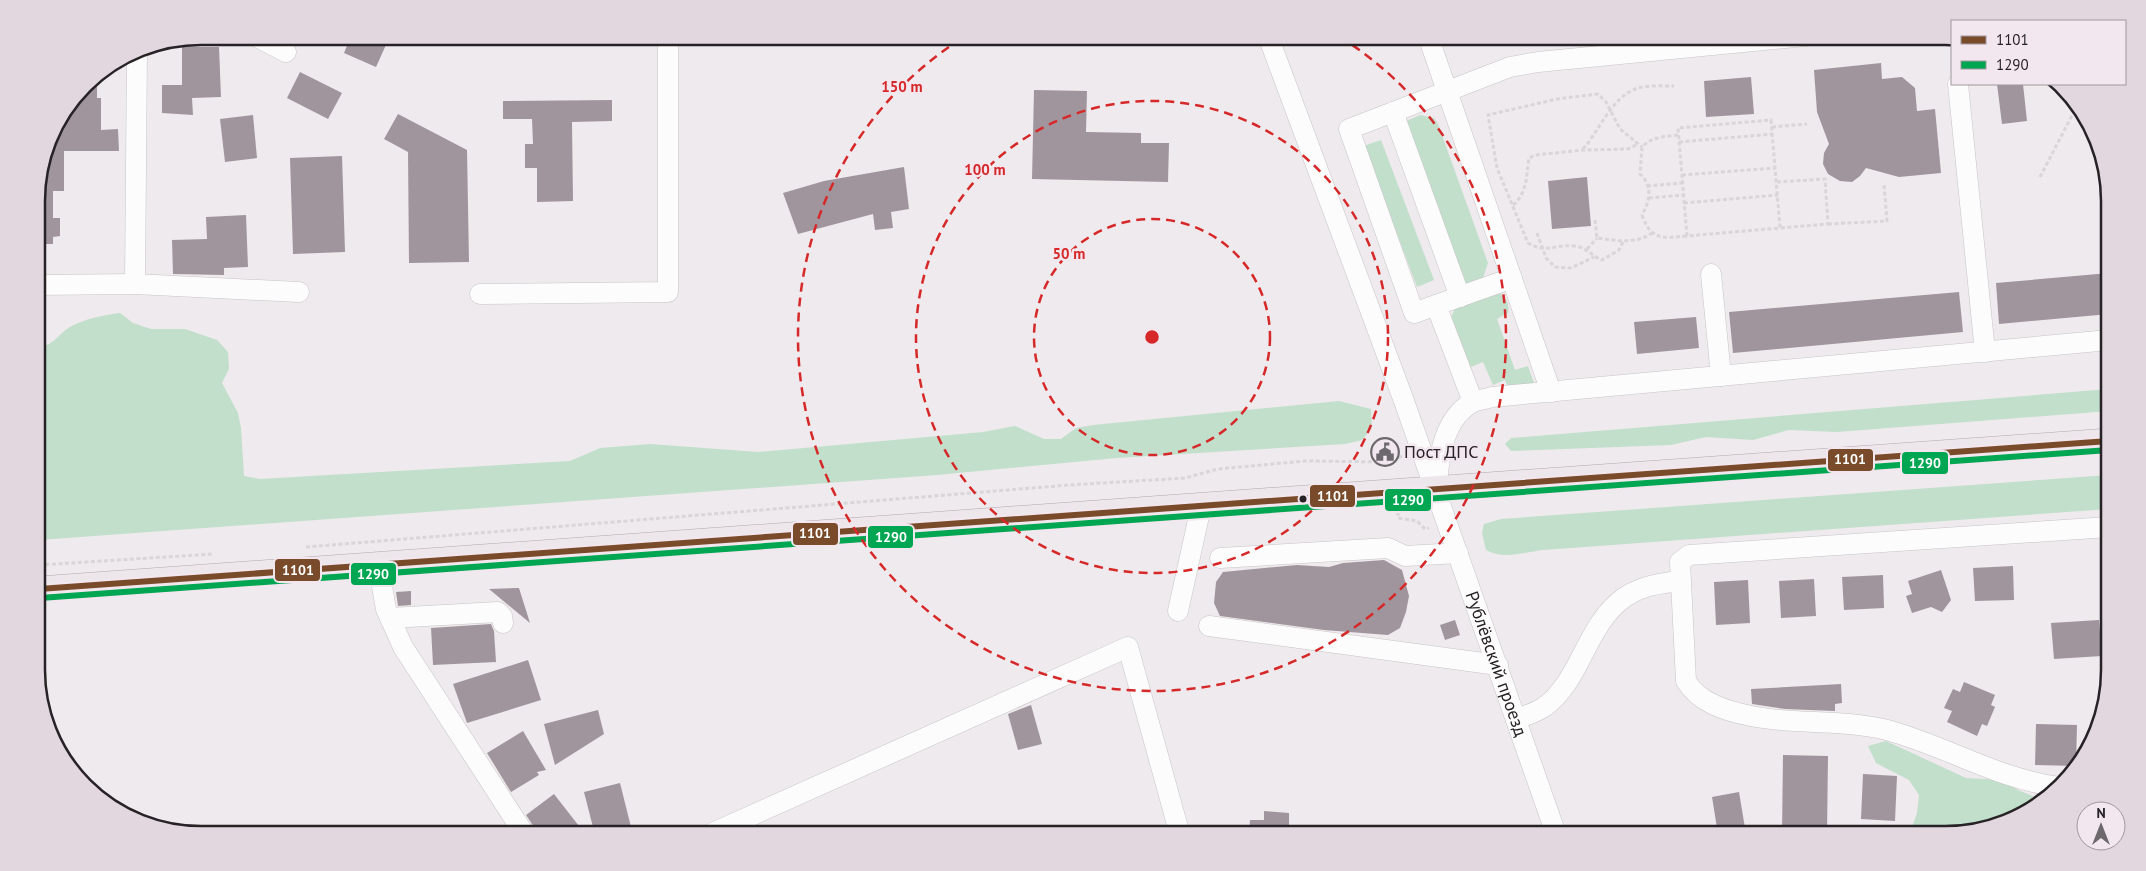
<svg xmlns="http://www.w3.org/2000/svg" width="2146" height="871" font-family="'PT Sans',sans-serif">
<rect width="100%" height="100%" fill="#efeaed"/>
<!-- green -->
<g fill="#c1dfcb">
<polygon points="1420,115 1434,118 1438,124 1488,263 1483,278 1465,284 1404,122"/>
<polygon points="1381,140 1434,280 1417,287 1364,146"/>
<path d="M1498,292c8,4 12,13 10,21l-11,6 18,51 13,-4 7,20 -26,4 -4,-10 -12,5 -10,-23 -17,7 -15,-51 4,-10z"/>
<path d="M120,313l13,10 18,6h34l32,11 11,12 1,17 -7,14 16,30 3,15 3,48 16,3 310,-18 30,-13 50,-4 108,8 225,-20 32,-6 29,13h17l15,-11 17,-3 246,-24 32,8 1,19 -10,12 -17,4 -228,14 -180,17 -898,65 -2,-193c16,0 21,-13 33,-20 14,-8 34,-12 50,-14z"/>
<polygon points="2109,389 2109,411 1837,432 1789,430 1753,440 1706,437 1671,445 1511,451 1505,444 1511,438"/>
<path d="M2109,475v34l-566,41c-18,2 -40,10 -57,0l-4,-17 2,-9 17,-5z"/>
<polygon points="1886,741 1966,778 2003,780 2018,790 2035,797 2048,798 1998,826 1955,834 1900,834 1911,830 1917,813 1919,795 1909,780 1876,763 1868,746"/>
</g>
<!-- building -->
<g fill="#a1959d">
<polygon points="351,36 390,36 376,67 344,53"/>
<polygon points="182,47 219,47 221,97 192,98 193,115 162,113 162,85 182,85"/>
<polygon points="1881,63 1882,79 1902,77 1915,88 1917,111 1935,109 1941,173 1899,177 1866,168 1860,176 1852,182 1840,181 1828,174 1823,164 1824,153 1829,144 1817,112 1814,70"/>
<polygon points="300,72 342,93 328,119 287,98"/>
<polygon points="97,75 97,98 101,98 101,130 118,129 119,151 64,151 64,191 53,191 53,218 60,218 60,236 53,237 53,244 37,244 37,190 53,128"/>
<polygon points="1751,77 1754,114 1706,117 1704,81"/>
<polygon points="1997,84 2023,84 2027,121 2002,124"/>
<polygon points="1034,90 1087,91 1086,132 1141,133 1141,143 1169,143 1168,182 1032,179"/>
<polygon points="612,100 612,121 572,122 573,201 537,202 537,168 525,168 525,144 533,144 532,119 503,119 503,101"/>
<polygon points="398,114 467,150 469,262 409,263 408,152 384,139"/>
<polygon points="253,115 257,158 225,162 220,119"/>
<polygon points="342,156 345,252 293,254 290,158"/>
<polygon points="904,167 909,209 891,212 893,228 875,230 873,214 798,234 783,193 824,181"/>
<polygon points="1587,177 1591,226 1552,229 1548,181"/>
<polygon points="246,215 248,267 224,268 224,275 173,274 172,240 207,239 206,217"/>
<polygon points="2109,273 2109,314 1999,324 1996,283"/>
<polygon points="1959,292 1963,332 1733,353 1729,312"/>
<polygon points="1696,317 1699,348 1637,354 1634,322"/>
<polygon points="1384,560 1402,570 1409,596 1406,612 1400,628 1388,635 1324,630 1220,616 1214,603 1216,582 1223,572 1297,565 1329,567 1343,563"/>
<polygon points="2013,566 2014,600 1975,601 1973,568"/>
<polygon points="1941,570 1951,600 1942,612 1931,607 1912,613 1906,596 1912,594 1908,581"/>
<polygon points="1883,575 1884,608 1844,610 1842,577"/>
<polygon points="1814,579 1816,616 1781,618 1779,581"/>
<polygon points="1748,580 1750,623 1716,625 1714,582"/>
<polygon points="519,588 530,623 489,589"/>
<polygon points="411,591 411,605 398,606 396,592"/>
<polygon points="1455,620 1460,635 1445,640 1440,625"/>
<polygon points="2099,620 2102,656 2054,659 2051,623"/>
<polygon points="491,624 494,631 496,662 433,665 431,628"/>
<polygon points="528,660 541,700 467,723 453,684"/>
<polygon points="1964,682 1995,695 1991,705 1995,707 1987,726 1982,724 1977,736 1947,722 1952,711 1944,708 1953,689 1960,692"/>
<polygon points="1841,684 1842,703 1835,704 1835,711 1785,709 1752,704 1751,689"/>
<polygon points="1031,705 1042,744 1018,750 1008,714"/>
<polygon points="598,710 604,734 555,765 544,724"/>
<polygon points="2036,724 2077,725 2076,766 2035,765"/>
<polygon points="523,731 546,770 537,772 539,775 511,792 487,753"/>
<polygon points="1783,755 1828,756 1827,834 1782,834"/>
<polygon points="1863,774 1897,776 1895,821 1861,819"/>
<polygon points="620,783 633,835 595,835 584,792"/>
<polygon points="1739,792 1746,834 1718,834 1712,797"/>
<polygon points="554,794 586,835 540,835 532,824 526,815"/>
<polygon points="1264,811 1289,813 1289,835 1249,835 1250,820 1264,820"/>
</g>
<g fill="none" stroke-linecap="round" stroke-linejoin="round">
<defs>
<g id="minor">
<polyline points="255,36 286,52"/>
<path id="s1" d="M1268,36l136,365 152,433"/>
<polyline points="1428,36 1551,392"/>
<polyline points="1958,84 1985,352"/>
<polyline points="1393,112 1460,297"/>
<polyline points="1711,274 1721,376"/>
<polyline points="1512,278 1414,313 1349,129 1510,67 1538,62 1806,36"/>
<polyline points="135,284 137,50"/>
<polyline points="37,285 135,284 299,292"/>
<polyline points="480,294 668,292 668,36"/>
<polyline points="1436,305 1473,402"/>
<path d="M1437,484c2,-29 7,-66 36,-82 5,-2 13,-3 19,-5l617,-57"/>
<polyline points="1220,558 1388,548 1405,556 1458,553"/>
<polyline points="378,563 386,609 403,647 525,835"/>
<polyline points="1178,611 1201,507"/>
<polyline points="390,618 498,612 502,616 503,623"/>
<polyline points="1209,626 1498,665"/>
<path d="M1516,719c9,-3 19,-6 28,-12 37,-26 42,-83 81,-110 16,-11 36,-14 55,-16"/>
<path d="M2059,787c-62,-8 -116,-43 -176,-58 -44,-10 -89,-4 -132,-13 -25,-5 -52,-13 -65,-35l-6,-119 9,-7 420,-28"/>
<polyline points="708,835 1128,647 1180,835"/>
</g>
<path id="major" d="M39,589c690,-53 1380,-97 2070,-148"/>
</defs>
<!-- minor casing -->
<use href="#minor" stroke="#c8c4c6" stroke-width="21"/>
<!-- major casing -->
<use href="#major" stroke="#b4a7af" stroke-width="26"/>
<!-- path -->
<g stroke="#d8d6d8" stroke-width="3" stroke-dasharray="4 2.5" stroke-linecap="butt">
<polygon points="1771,120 1780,228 1687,236 1678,128"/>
<polyline points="1772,127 1807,124"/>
<path d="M1678,135c-14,2 -25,1 -36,12l-2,27c13,12 10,27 2,41 9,26 21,23 45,21"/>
<polyline points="1679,142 1773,134"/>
<path d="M1583,149c16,-18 30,-54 55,-61 11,-3 25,-2 36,-2"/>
<polyline points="1682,175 1775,168"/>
<polyline points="2040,177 2077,106"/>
<polyline points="1777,182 1825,179 1828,224 1780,228"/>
<polyline points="1647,186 1682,183"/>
<polyline points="1649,198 1684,195"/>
<polyline points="1684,203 1778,195"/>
<path d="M1513,205c15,-13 13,-29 16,-47l6,-3 48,-5 45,-1 10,-5"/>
<path d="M1595,220l2,18c20,2 38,7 55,-5"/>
<polyline points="1828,224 1887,221 1884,184"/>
<polyline points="1537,233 1546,258 1555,267 1571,268 1594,257"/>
<path d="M1623,242l-4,8 -17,10c-10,-4 -16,-13 -28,-14 -20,-2 -26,8 -46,-3l-31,-75 -9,-53 69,-16 41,-5 8,8 14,27 22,18"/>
<polyline points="1587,249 1597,238"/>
<polyline points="1398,512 1398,518 1417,521 1425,529 1429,528"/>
<polyline points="306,547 1069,485 1185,478 1218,469 1305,461 1394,462 1405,453"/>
<polyline points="39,565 213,554"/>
</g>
<!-- minor -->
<use href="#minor" stroke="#fdfcfc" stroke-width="20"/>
<!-- major -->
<use href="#major" stroke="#ede7eb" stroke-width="25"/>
<defs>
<polyline id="bus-1" points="39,589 2109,441"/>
<polyline id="bus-2" points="40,598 2109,450"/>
</defs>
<!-- bus-1 casing -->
<use href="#bus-1" stroke="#f2e7ee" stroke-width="10"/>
<!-- bus-2 casing -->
<use href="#bus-2" stroke="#f2e7ee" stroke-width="10"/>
<!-- bus-1 -->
<use href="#bus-1" stroke="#7a4b2a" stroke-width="6"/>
<!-- bus-2 -->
<use href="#bus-2" stroke="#00a651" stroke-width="6"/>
</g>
<!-- distance rings -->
<g fill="none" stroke="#d62828" stroke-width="2.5" stroke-dasharray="9 6">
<circle cx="1152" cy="337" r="118"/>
<circle cx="1152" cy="337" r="236"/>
<path d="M1340 37A354 354 0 1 1 964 37"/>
</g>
<!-- icons -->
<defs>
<symbol id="civic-ring" viewBox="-11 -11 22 22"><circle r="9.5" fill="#f2e7ee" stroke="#6c686b" stroke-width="1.5"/><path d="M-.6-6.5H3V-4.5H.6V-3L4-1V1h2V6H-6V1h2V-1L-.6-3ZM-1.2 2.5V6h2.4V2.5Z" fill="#6c686b"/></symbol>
</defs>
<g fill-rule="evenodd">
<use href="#civic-ring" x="1369" y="436" width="32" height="32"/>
</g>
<!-- markers -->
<circle fill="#262225" stroke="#f2e7ee" stroke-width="2" cx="1303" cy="499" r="4.5"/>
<g text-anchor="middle" stroke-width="5" stroke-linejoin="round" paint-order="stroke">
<!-- poi labels -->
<g font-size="18" fill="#262225" stroke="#f2e7ee" text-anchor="start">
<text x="1404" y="458">Пост ДПС</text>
</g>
<!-- street labels -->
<g font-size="18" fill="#262225" stroke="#f2e7ee">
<text dy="6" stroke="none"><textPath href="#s1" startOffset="668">Рублёвский проезд</textPath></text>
</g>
</g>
<!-- crop -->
<path d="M0 0H2146V871H0ZM201 45H1945A156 156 0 0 1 2101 201V670A156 156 0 0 1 1945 826H201A156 156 0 0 1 45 670V201A156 156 0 0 1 201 45Z" fill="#e2d7de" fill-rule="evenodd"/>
<path fill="none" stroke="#262225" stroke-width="2.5" d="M201 45H1945A156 156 0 0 1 2101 201V670A156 156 0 0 1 1945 826H201A156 156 0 0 1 45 670V201A156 156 0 0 1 201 45Z"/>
<circle cx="1152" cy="337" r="8" fill="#d62828" stroke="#f2e7ee" stroke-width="2.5"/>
<g font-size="15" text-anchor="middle" font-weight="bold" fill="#d62828" stroke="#f2e7ee" stroke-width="5" stroke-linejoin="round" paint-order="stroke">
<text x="902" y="92">150 m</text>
<text x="985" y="175">100 m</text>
<text x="1069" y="259">50 m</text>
</g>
<g stroke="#f2e7ee" stroke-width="2">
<rect x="1827" y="448" width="47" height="24" rx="5" fill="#7a4b2a"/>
<rect x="1901" y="451" width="48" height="24" rx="5" fill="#00a651"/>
<rect x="1309" y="484" width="47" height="24" rx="5" fill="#7a4b2a"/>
<rect x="1384" y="488" width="48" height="24" rx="5" fill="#00a651"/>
<rect x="792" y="522" width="47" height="24" rx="5" fill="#7a4b2a"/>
<rect x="867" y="525" width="47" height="24" rx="5" fill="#00a651"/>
<rect x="274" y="558" width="47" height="24" rx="5" fill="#7a4b2a"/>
<rect x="350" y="562" width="47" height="24" rx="5" fill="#00a651"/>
</g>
<g font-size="14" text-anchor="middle" font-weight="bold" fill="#fff">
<text x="1850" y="464">1101</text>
<text x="1925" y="468">1290</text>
<text x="1333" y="501">1101</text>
<text x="1408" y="505">1290</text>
<text x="815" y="538">1101</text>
<text x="891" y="542">1290</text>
<text x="298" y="575">1101</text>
<text x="373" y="579">1290</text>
</g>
<!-- legend -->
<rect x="1951" y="20" width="175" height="65" fill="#f2e7ee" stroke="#a0989e"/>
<rect x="1961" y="36" width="25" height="8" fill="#7a4b2a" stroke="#a0989e"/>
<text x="1996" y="45" font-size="15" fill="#262225">1101</text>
<rect x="1961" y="61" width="25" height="8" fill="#00a651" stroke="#a0989e"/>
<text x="1996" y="70" font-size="15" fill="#262225">1290</text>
<!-- north arrow -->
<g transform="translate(2101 826)"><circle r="24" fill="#f2e7ee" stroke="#a0989e"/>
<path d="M0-4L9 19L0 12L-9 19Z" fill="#6c686b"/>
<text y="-8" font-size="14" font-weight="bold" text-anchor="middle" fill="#262225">N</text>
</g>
</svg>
